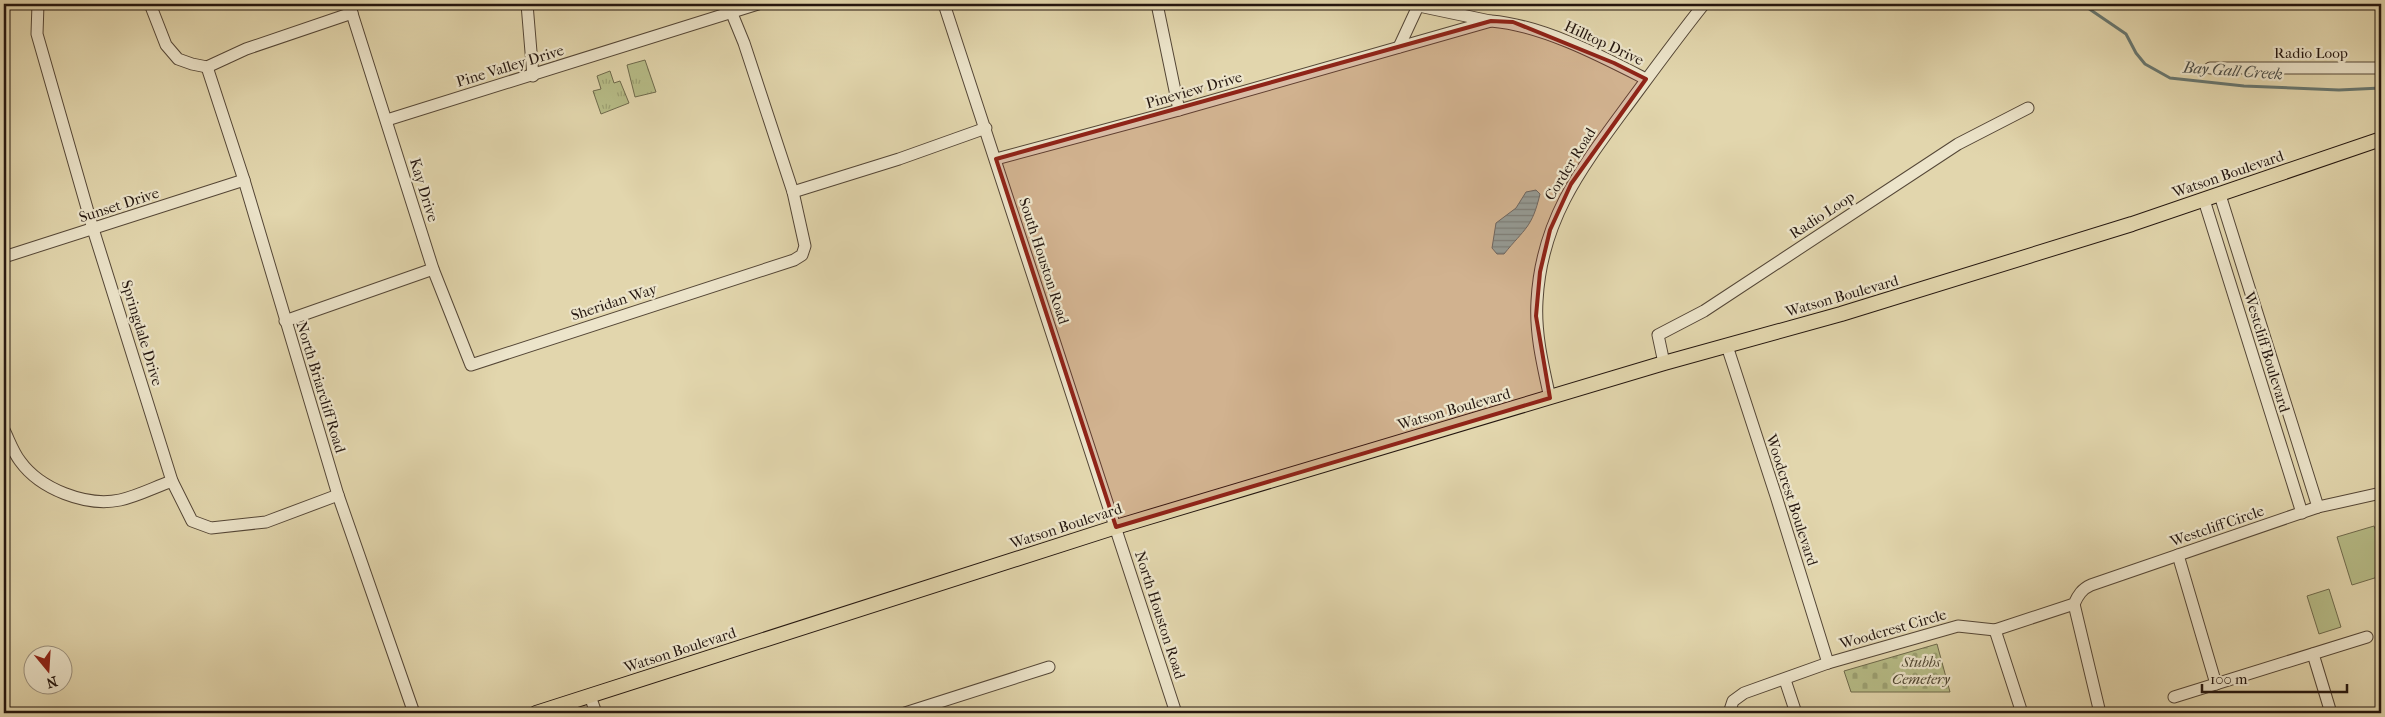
<svg xmlns="http://www.w3.org/2000/svg" width="2385" height="717" font-family="'IM FELL French Canon',serif">
<defs>
<pattern id="grass-tufts" width="24" height="20" patternUnits="userSpaceOnUse" patternTransform="scale(1.25)"><rect width="24" height="20" fill="#b7bd88"/><path d="M3 7l-1-3M5 7V3M7 7l1-3M15 17l-1-3M17 17v-4M19 17l1-3" fill="none" stroke="#9da274"/></pattern>
<pattern id="cemetery-stones" width="16" height="16" patternUnits="userSpaceOnUse" patternTransform="scale(1.25)"><rect width="16" height="16" fill="#b7bd88"/><path d="M2 7V4a2 2 0 0 1 4 0v3zM10 15v-3a2 2 0 0 1 4 0v3z" fill="#9da274"/></pattern>
<pattern id="water-rules" width="6" height="5" patternUnits="userSpaceOnUse" patternTransform="scale(1.25)"><rect width="6" height="5" fill="#96b7b1"/><path d="M0 2.5h6" fill="none" stroke="#7a948e"/></pattern>
</defs>
<rect width="100%" height="100%" fill="#e2d6ad"/>
<filter id="stains"><feTurbulence type="fractalNoise" baseFrequency=".004" numOctaves="4"/><feColorMatrix values="0 0 0 0 .2 0 0 0 0 .09 0 0 0 0 .02 0 0 0 .5 -.17"/></filter>
<radialGradient id="worn" r=".72"><stop offset=".6" stop-color="#630" stop-opacity="0"/><stop offset="1" stop-color="#630" stop-opacity=".3"/></radialGradient>
<!-- grass -->
<g fill="url(#grass-tufts)" stroke="#6e6a4c">
<polygon points="645,60 656,92 635,97 627,65"/>
<polygon points="610,71 614,83 620,81 629,103 601,114 593,91 601,89 597,76"/>
</g>
<!-- cemetery -->
<polygon fill="url(#cemetery-stones)" stroke="#6e6a4c" points="1937,644 1950,692 1851,692 1844,671"/>
<!-- garden -->
<g fill="#b7bd88" stroke="#6e6a4c">
<polygon points="2374,526 2381,548 2381,576 2352,585 2337,537"/>
<polygon points="2329,589 2341,627 2319,634 2307,596"/>
</g>
<!-- water -->
<path fill="url(#water-rules)" stroke="#687770" d="M1536,190l4,4c-8,34 -15,34 -36,60h-7l-5,-6 4,-25 20,-15 10,-16z"/>
<g fill="none" stroke-linecap="round" stroke-linejoin="round">
<!-- stream -->
<polyline stroke="#687770" stroke-width="3" points="2082,4 2126,34 2136,53 2145,64 2170,78 2244,86 2339,90 2381,88"/>
<defs>
<g id="minor">
<polyline points="38,4 37,34 93,229 172,481 192,521 211,528 266,522 338,495"/>
<polyline points="150,4 166,45 178,59 192,64 207,67 246,49 352,13"/>
<polyline points="349,4 433,269 471,365 794,260 802,255 805,246 793,192 744,43 728,4"/>
<polyline points="527,4 533,76"/>
<polyline points="944,4 1176,713"/>
<polyline points="1157,4 1179,110"/>
<polyline points="1419,6 1490,21"/>
<polyline points="1399,47 1419,4"/>
<polyline points="207,67 244,180 338,495 414,713"/>
<polyline points="2210,68 2381,68"/>
<polyline points="387,120 758,4"/>
<path d="M996,159l183,-49 312,-89c51,4 110,35 155,58"/>
<polyline points="793,192 899,159 986,128"/>
<polyline points="2220,195 2318,507"/>
<polyline points="2204,200 2302,513"/>
<polyline points="4,257 244,180"/>
<polyline points="285,321 433,269"/>
<polyline points="1727,346 1776,496 1828,663"/>
<polyline points="1664,363 1658,335 1704,311 1958,144 2028,108"/>
<path d="M1550,398c-7,-32 -15,-64 -13,-97 4,-79 42,-130 87,-191 26,-35 52,-71 80,-106"/>
<path d="M4,430c5,10 9,22 16,31 20,28 66,46 100,39 18,-4 35,-13 52,-19"/>
<polyline points="2178,555 2216,684"/>
<polyline points="2074,604 2100,713"/>
<polyline points="1995,630 2022,713"/>
<polyline points="2313,654 2331,713"/>
<polyline points="1785,680 1796,713"/>
<polyline points="590,696 596,713"/>
<polyline points="2174,697 2367,637"/>
<polyline points="905,713 1049,667"/>
<path d="M1729,713l4,-12 11,-8 84,-30 130,-37 37,4 79,-26c4,-9 8,-15 17,-19l227,-78 63,-14"/>
</g>
<polyline id="major" points="536,713 1116,527 1664,363 1841,314 2132,224 2381,139"/>
</defs>
<!-- minor casing -->
<use href="#minor" stroke="#544636" stroke-width="13"/>
<!-- major casing -->
<use href="#major" stroke="#24160f" stroke-width="16"/>
<!-- minor -->
<use href="#minor" stroke="#ece4ca" stroke-width="11"/>
<!-- major -->
<use href="#major" stroke="#e2d6ad" stroke-width="14"/>
</g>
<!-- marked area -->
<path fill="#8f2418" fill-opacity="0.2" stroke="#8f2418" stroke-width="4" stroke-linejoin="round" d="M1491,21l22,1 101,41 32,16 -75,105 -21,46 -10,42 -4,44 14,82 -434,129 -120,-368z"/>
<g text-anchor="middle" stroke-width="4.5" stroke-linejoin="round" paint-order="stroke">
<!-- street labels -->
<g font-size="15" fill="#24160f" stroke="#ece4ca">
<text transform="translate(1604 43) rotate(25)" y="5">Hilltop Drive</text>
<text x="2311" y="58">Radio Loop</text>
<text transform="translate(510 66) rotate(-17)" y="5">Pine Valley Drive</text>
<text transform="translate(1194 90) rotate(-16)" y="5">Pineview Drive</text>
<text transform="translate(1570 164) rotate(-58)" y="5">Corder Road</text>
<text transform="translate(2228 174) rotate(-19)" y="5">Watson Boulevard</text>
<text transform="translate(424 190) rotate(73)" y="5">Kay Drive</text>
<text transform="translate(119 205) rotate(-18)" y="5">Sunset Drive</text>
<text transform="translate(1822 215) rotate(-33)" y="5">Radio Loop</text>
<text transform="translate(1044 261) rotate(72)" y="5">South Houston Road</text>
<text transform="translate(1842 296) rotate(-16)" y="5">Watson Boulevard</text>
<text transform="translate(614 302) rotate(-18)" y="5">Sheridan Way</text>
<text transform="translate(142 333) rotate(73)" y="5">Springdale Drive</text>
<text transform="translate(2267 352) rotate(73)" y="5">Westcliff Boulevard</text>
<text transform="translate(321 387) rotate(73)" y="5">North Briarcliff Road</text>
<text transform="translate(1454 409) rotate(-16)" y="5">Watson Boulevard</text>
<text transform="translate(1792 500) rotate(72)" y="5">Woodcrest Boulevard</text>
<text transform="translate(1066 526) rotate(-18)" y="5">Watson Boulevard</text>
<text transform="translate(2217 526) rotate(-19)" y="5">Westcliff Circle</text>
<text transform="translate(1160 615) rotate(72)" y="5">North Houston Road</text>
<text transform="translate(1893 629) rotate(-16)" y="5">Woodcrest Circle</text>
<text transform="translate(680 650) rotate(-18)" y="5">Watson Boulevard</text>
</g>
<!-- park labels -->
<g font-size="15" font-style="italic" fill="#504833" stroke="#ece4ca">
<text x="1921" y="667">Stubbs<tspan x="1921" dy="17">Cemetery</tspan></text>
</g>
<!-- water labels -->
<g font-size="16" font-style="italic" fill="#4c4e48" stroke="#ece4ca">
<text transform="translate(2233 70) rotate(4)" y="6">Bay Gall Creek</text>
</g>
</g>
<!-- margin -->
<rect width="2385" height="717" fill="none" stroke="#e2d6ad" stroke-width="20"/>
<rect x="5" y="5" width="2375" height="707" fill="none" stroke="#24160f" stroke-width="2.5"/>
<rect x="10" y="10" width="2365" height="697" fill="none" stroke="#24160f"/>
<!-- north arrow -->
<g transform="translate(48 670) rotate(162)"><circle r="24" fill="#ece4ca" stroke="#9c927f"/>
<path d="M0-4L9 19L0 12L-9 19Z" fill="#8f2418"/>
<text y="-8" font-size="14" font-weight="bold" text-anchor="middle" fill="#24160f">N</text>
</g>
<!-- scale -->
<path d="M2202 684v8h145v-8" fill="none" stroke="#24160f" stroke-width="2.5"/>
<text x="2210" y="684" font-size="15" fill="#24160f" stroke="#ece4ca" stroke-width="4" paint-order="stroke">100 m</text>
<rect width="100%" height="100%" filter="url(#stains)"/>
<rect width="100%" height="100%" fill="url(#worn)"/>
</svg>
